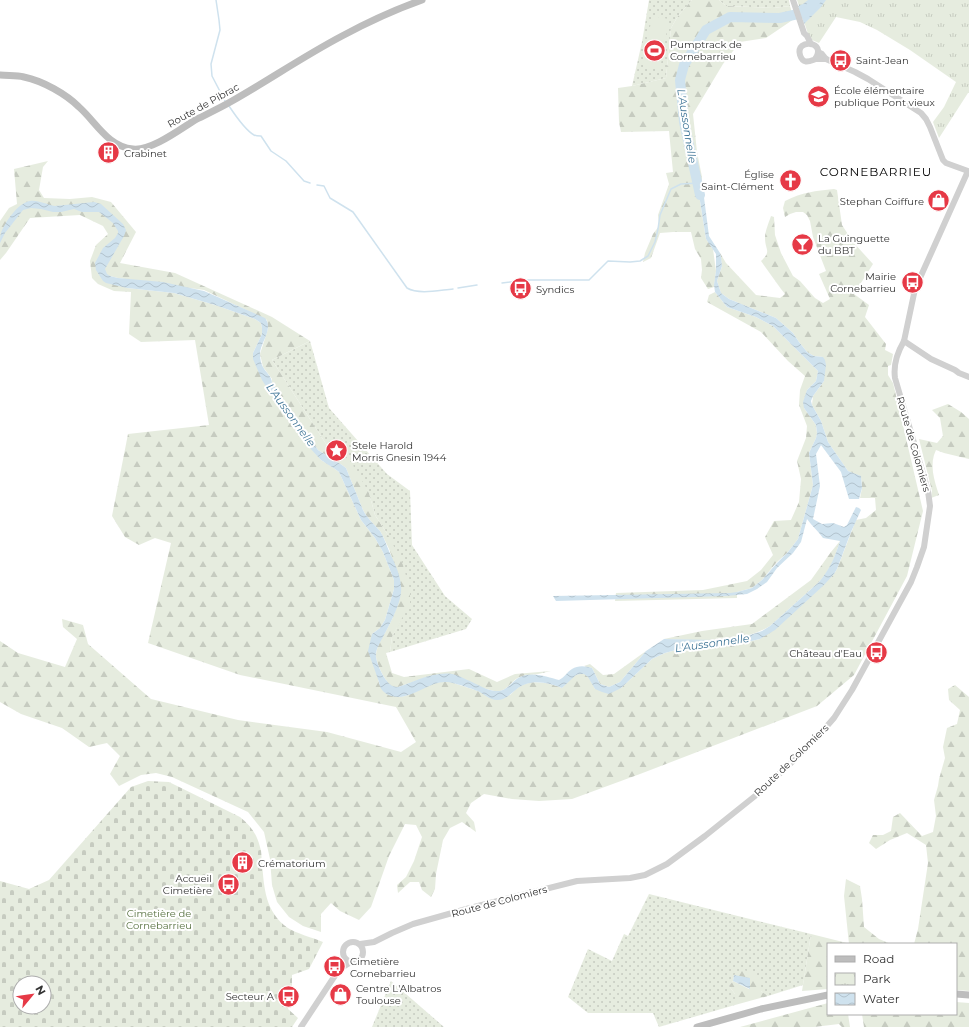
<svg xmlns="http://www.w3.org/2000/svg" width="969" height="1027" font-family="Montserrat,sans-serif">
<defs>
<pattern id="grass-dots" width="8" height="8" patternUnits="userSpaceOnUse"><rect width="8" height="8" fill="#e6ecdf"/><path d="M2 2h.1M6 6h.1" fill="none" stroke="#c6cbc0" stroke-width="1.8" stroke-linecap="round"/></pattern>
<pattern id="forest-firs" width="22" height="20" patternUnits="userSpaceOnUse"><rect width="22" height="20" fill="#e6ecdf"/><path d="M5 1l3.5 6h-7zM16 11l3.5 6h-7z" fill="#c6cbc0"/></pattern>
<pattern id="cemetery-stones" width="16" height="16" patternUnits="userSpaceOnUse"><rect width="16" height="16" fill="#e6ecdf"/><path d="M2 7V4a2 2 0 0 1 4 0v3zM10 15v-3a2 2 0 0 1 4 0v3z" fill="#c6cbc0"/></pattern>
<pattern id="park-tufts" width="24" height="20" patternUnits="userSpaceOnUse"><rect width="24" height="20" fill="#e6ecdf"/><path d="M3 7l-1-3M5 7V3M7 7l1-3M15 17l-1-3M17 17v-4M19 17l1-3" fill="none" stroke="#c6cbc0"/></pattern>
<pattern id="water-waves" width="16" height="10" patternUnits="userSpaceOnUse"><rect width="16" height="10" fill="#cfe2ee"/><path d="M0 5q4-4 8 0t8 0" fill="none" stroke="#b2c2cd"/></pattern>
</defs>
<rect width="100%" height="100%" fill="#fff"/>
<!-- grass -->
<g fill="url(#grass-dots)">
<polygon points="649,0 692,0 678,16 671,28 666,78 632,86 642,42"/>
<polygon points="719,0 789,0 790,6 773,8 726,6"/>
<polygon points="310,341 329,408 387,474 410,491 412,545 445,596 472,619 466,629 390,652 392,637 400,621 388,535 375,515 369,493 342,454 326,444 272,360"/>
<polygon points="649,894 811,934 803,985 768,996 761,991 734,975 733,981 729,986 735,994 735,1005 659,1027 653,1013 588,1013 568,997 588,949 612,961 624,934 628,936"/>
<polygon points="391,981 444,1027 372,1027"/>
</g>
<!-- forest -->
<g fill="url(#forest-firs)">
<polygon points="692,0 719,0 726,6 773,8 790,6 794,19 766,38 740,42 723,64 693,114 697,152 702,177 702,182 697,182 706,239 713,249 716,271 714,287 708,289 701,278 702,270 701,259 695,249 691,232 673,232 660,233 651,258 643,262 645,253 653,234 659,226 658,215 669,184 666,173 673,172 669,131 621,132 619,122 618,88 632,86 666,78 671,28 678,16"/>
<path d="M48,161l-5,6 -4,23 5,8 26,1 22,-2 19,5 25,30 -16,31 55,10 97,44 38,24 -38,19 54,84 16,10 10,9 17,30 6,22 13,20 14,27 8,28v13l-18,34 -2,15 -4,1 6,20 12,4 65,-8 28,13 18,-8 36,-3 -13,3 -16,2 -6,3 -11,10 -7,3 -65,-17 -35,12c-3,0 -6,0 -8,-2 -6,-6 -15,-23 -14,-31 1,-9 7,-17 11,-25 10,-18 14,-32 12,-53 0,-6 -15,-39 -19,-45 -6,-7 -13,-13 -17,-21l-17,-42 -4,-3 -24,-15 -46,-67v-4l-9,-12 -3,-13 8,-25 -1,-9 -63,-30 -86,-12 -8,-2 17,12 47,5 41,12 40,14 6,4 1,5v6l-9,19 18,41 50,66 14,9 4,3 22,48 14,18 8,14 11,28v9l-9,31 -5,8 -8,6 7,50 20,13 6,-1 29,-13 13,-2 31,10 32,4c4,-4 9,-9 15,-11 12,-4 26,0 37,4 6,-6 16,-19 24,-13 4,3 7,10 9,14l26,-1 31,-29 13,-6 18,-5 32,-1 22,-4 10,-1 13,-3 74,-65 3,-5 19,-49 10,-2 10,-8 -1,-12h-15l2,-10 -1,-11 -13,-6 -20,-29 -7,-21 -9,-16 1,-9 11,-15 -1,-24 -9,-1 -7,-4 -8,-10 -6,-9 -17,-15 -47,-19 -8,-6 -4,-12 5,-15 -2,-13 6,10 30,32 24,3 5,-4 -4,-5 -20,-28c11,-10 4,-11 4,-23 0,-7 4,-16 6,-22l3,1 1,18 6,18 12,23 7,5 15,17 8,5 7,-4 -11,-25 7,-3 -13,-34 -3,-16 -3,-6 -4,-3h-7l-6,2 -5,3 -2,-9 2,-7c18,-9 30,-10 49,-12l3,1 5,35 11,17 20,22 -19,30 15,11 -4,12 21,27 -1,6 8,4 -2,11 -3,1v9l5,8 2,8 28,120 -16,65 -53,99 -37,31 -177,68 -68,25 -33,2 -27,-2 -28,-5 -13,9 -5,10 8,9 2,10 -14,-10 -12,6 -7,12 -7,34 -1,15 -4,8 -9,-7 -3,-8h-9l-12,11 -1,-8 9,-8 8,-16 8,-24 -6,-12 -11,-1 -16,32 -18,51 -12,13 -19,-9 -9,-8 -10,11v18l-18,-6 -14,-9 -12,-15 -5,-17 -2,-26 -6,-27 -16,-20 -76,-35 -16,-4 -15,2 -22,11 -9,-12 10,-18 -13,-13 -18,4 -27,-19 -41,-14 -21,-12v-61l18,12 47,14 12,-28 -14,-12 -1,-8 21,6 5,19 63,55 87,21 89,12 74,20 15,-10 -20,-35 -156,-32 -92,-32 23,-100 -16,-5 -16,7 -14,-8 -13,-21 16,-82 81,-9 -14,-85 -54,2 -12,-8 2,-42 -17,-1 -16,-7 -6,-6 -2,-17 6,-16 12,-11 -5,-8 -23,-11 -50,3 -24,35 -6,7v-39l9,-13 8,-4 -3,-35z"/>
<polygon points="715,292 727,307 756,317 773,326 818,371 816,381 807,390 804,408 816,425 817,433 816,438 809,453 813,485 798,539 788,552 776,563 762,580 752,588 737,592 737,598 615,601 616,593 703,590 747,581 761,570 773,555 765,537 774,521 791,520 799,502 801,479 797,461 806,438 807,426 799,405 800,390 805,376 788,361 761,332 707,302 709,295"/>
<path d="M948,404l13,8 8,7v40l-25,-6 -8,-3c-7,14 -2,30 3,45l-8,3 1,-7 -13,-52 18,4 6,-7 -3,-18 -8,-8z"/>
<path d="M840,541c-5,16 -9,28 -21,41l-49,44c-29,18 -72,14 -106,13l38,-8 50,-7 59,-44 20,-28z"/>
<polygon points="646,651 620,682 609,687 600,684 592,668 584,666 590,664 603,675 614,674"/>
<polygon points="955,685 969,697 969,991 956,990 956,944 914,944 918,929 928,863 926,845 907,833 890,840 876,849 869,843 873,835 883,835 891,831 893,817 900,813 922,836 933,832 936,816 934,800 938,786 939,779 945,758 943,747 947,728 957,724 960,710 949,700 948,689"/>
<polygon points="846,879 860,886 862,899 864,927 879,939 891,944 849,944 844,896"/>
<polygon points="811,934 847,943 847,944 828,944 828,989 802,991"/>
<polygon points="743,970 752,972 761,980 761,991 768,996 735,1005 735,994 729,986 733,981 749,989 750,978 734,975"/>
<polygon points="956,1002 969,1003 969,1027 864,1027 862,1014 956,1014"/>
<polygon points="828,1003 828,1014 848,1014 850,1027 842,1027 839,1024 814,1027 740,1027"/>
</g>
<!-- cemetery -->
<path fill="url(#cemetery-stones)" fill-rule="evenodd" d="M148,781l21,1 71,35c10,8 17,17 20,30 2,5 1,10 2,15 2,26 3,50 26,66 7,5 26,10 35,14l-14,27 -17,6v23l-4,11 10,9 -6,9h-292v-146l29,8 20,-9 82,-93zM20,983h24v24h-24z"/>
<!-- park -->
<polygon fill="url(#park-tufts)" points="797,0 969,0 969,93 968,93 939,138 933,122 944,107 956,82 910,50 877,30 860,22 836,17 819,43 812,40 808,34"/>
<!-- garden -->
<polygon fill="#e6ecdf" points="652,16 669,19 660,69 643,66"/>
<!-- water -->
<g fill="url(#water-waves)">
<polygon points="808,0 826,0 821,7 804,24 798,6 803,4"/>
<path d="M697,182h5l7,54 11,17 1,4 1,9 -5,15 4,12 8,6 47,19 17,15 6,9 8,10 7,4 9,1 2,3 1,5 -2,16 -11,15 -2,5 1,4 9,16 7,21 20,29 13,5 1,12 -3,11h-10l-8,-27 -20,-27 -5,9 4,32 -7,33 9,5 11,-1 11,4 3,-2 9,-18 3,1 2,2 -10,22 -14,37 -3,5 -10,11 -49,45 -15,9 -13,3 -10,1 -22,4 -32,1 -18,5 -13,6 -31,29 -12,6 -7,-2 -7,-3 -7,-12 -4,-3h-4l-4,1 -14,13c-11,-4 -24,-8 -36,-4 -11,3 -17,16 -29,16 -7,0 -13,-6 -19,-9 -6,-2 -27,-10 -33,-9 -14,0 -26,11 -40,14 -10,3 -25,-1 -26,-14l-11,-31 4,-17 8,-6 5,-8 9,-31v-9l-11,-28 -8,-14 -14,-18 -22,-48 -4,-3 -14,-9 -12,-13 -21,-32 -17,-21 -9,-14 -9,-21v-6l9,-19v-6l-1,-5 -6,-4 -40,-14 -41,-12 -47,-5 -21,-5 -3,-2 -7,-11 -1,-7 8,-15 12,-10 3,-5v-2l-5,-8 -14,-11h-17l-8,-3 -13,3h-8l-12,-3 -10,-1 -8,2 -18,23 -5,10c0,-4 0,-7 1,-10 4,-11 17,-30 29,-32 9,-1 17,4 25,5l39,-4 7,2 22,20 3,6 -2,6 -19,33 2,5 3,2 8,2 45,4 41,9 61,27c9,11 -5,25 -5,36 0,4 1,10 3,13 3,6 9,9 9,16l46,67 24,15 4,3 17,42c4,8 11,14 17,21 4,6 6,13 9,20 5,11 11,22 12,35 2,14 -11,38 -18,51 -3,6 -8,13 -7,20 1,7 5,15 8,20 4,6 7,10 14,10 16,-5 36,-16 54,-13 6,1 13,5 20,8 6,3 18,10 26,9 9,0 15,-11 22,-14 12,-6 28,0 39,3 6,-3 8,-8 13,-11 6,-4 14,-3 20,-1l8,16 9,3 11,-5 26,-31 18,-12 51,1 35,-5 12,-4 8,-5 49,-44c11,-13 16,-25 21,-41l-17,-3c-5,-7 -11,-12 -16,-19l-6,23 -8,11 -16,15 -10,14 -10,7 -10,5 -21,2 -170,5 -3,-5 177,-3 7,-1 15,-4 10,-8 15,-17 11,-11 10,-13 15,-54 -4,-32 7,-15 1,-5 -1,-8 -12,-17 -1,-6 4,-12 9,-9 2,-10 -45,-45 -17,-9 -29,-10 -12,-15 -1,-7 2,-14v-17l-10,-15z"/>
<polygon points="734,975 750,978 750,989 733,981"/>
</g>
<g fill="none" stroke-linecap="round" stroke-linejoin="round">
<!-- stream -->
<g stroke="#cfe2ee" stroke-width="1.5">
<polyline points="216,0 219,20 220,30 211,64 212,76 225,101"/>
<path d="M229,106c6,9 16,24 25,29 2,1 5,1 7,1l10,15 15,10 18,20 6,2"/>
<path d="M317,185l7,1 6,12 23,14 54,76c12,7 33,2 46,1"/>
<polyline points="502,283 528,280 589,280 608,261 630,262 640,261 648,256 655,242 658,229 660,215 671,189 681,184 698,183"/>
<polyline points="458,288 477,285"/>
</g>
<!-- river -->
<polyline stroke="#cfe2ee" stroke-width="10" points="700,195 684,122 680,80 684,65 706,30 730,17 780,18 807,12 816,0"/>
<!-- tertiary -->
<g stroke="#d0d0d0" stroke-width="6">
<polyline points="793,0 804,33 807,36 811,44"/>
<path d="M815,59c13,-18 -20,-21 -15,-4 3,10 10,6 16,4 3,0 7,0 10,0"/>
<polyline points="904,341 931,359 955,370 959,373 969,377"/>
<circle cx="353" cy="952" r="10"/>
<path d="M360,944l14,-2 18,-9 21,-9 57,-16 107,-27 53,-3 15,-3 22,-11 38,-28 55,-44 50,-47 17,-19 7,-8 18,-28 59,-108 6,-15 7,-20 6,-41 -2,-15 -6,-21 -27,-92c-2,-14 2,-25 9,-37l11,-52 53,-118 -22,-8 -3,-3 -13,-33 -4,-8 -5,-6 -53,-34 -13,-7 -29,-13 -4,-5 -4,-2"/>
<polyline points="301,1027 336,974 343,967 351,962"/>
</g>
<!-- secondary -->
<g stroke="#bdbdbd" stroke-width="7">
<path d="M0,75c8,1 16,0 24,2 19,4 42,17 55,30 17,15 29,40 54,42 18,2 46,-19 62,-29 12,-6 25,-12 37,-19 37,-21 72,-45 110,-65 26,-14 52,-26 80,-36"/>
<polyline points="956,994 969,995"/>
<polyline points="697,1027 761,1009 828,995"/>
</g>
</g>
<!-- icons -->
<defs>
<symbol id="stadium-disc" viewBox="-11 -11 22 22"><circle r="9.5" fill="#e63946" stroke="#fff"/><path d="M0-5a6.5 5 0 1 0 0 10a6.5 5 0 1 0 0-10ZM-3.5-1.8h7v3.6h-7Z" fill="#fff"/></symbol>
<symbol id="bus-disc" viewBox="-11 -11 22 22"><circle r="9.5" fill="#e63946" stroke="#fff"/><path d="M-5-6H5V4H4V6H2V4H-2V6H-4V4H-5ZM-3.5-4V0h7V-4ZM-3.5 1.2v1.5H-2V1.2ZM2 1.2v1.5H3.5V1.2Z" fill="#fff"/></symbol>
<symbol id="school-disc" viewBox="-11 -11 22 22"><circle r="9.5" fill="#e63946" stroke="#fff"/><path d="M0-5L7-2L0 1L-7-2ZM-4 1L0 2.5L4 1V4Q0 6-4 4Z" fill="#fff"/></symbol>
<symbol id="building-disc" viewBox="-11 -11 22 22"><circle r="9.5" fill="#e63946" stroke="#fff"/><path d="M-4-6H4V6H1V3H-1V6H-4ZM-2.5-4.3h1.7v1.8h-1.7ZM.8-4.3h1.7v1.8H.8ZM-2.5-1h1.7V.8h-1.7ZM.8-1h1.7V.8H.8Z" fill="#fff"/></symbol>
<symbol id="church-disc" viewBox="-11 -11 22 22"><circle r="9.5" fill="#e63946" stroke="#fff"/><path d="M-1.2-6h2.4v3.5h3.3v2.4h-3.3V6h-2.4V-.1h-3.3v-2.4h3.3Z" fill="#fff"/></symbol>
<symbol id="shop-disc" viewBox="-11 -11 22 22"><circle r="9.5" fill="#e63946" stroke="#fff"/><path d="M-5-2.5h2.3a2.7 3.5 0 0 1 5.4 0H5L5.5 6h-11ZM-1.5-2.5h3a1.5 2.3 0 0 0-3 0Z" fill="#fff"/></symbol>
<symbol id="bar-disc" viewBox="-11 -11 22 22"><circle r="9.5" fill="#e63946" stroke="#fff"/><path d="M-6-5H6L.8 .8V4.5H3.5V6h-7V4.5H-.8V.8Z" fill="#fff"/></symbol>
<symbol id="sight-disc" viewBox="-11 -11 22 22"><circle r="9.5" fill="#e63946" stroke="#fff"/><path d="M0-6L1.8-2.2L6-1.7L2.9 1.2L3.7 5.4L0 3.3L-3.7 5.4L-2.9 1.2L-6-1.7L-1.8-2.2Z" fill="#fff"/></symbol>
</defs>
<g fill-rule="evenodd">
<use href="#stadium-disc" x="642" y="38" width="25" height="25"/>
<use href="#bus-disc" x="828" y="48" width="25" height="25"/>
<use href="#school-disc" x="806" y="84" width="25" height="25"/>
<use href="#building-disc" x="96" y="140" width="25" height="25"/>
<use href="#church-disc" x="778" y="168" width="25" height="25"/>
<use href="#shop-disc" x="926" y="188" width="25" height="25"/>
<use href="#bar-disc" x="790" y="232" width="25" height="25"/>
<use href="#bus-disc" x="900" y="270" width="25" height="25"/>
<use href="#bus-disc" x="508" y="276" width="25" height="25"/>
<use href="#sight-disc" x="324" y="438" width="25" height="25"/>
<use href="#bus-disc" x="864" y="640" width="25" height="25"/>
<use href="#building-disc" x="230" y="850" width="25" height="25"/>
<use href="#bus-disc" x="216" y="872" width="25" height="25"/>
<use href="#bus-disc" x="322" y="954" width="25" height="25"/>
<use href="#shop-disc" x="328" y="982" width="25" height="25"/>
<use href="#bus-disc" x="276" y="984" width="25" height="25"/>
</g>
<g text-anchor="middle" stroke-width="4" stroke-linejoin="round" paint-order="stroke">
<!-- poi labels -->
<g font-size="10" fill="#333" stroke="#fff" text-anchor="start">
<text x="670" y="48">Pumptrack de<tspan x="670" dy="12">Cornebarrieu</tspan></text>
<text x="856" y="64">Saint-Jean</text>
<text x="834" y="94">École élémentaire<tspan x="834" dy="12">publique Pont vieux</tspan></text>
<text x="124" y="157">Crabinet</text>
<text x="774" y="178" text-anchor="end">Église<tspan x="774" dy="12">Saint-Clément</tspan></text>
<text x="924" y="205" text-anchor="end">Stephan Coiffure</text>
<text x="818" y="242">La Guinguette<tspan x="818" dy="12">du BBT</tspan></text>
<text x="896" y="280" text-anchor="end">Mairie<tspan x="896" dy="12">Cornebarrieu</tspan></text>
<text x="536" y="293">Syndics</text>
<text x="352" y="449">Stele Harold<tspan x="352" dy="12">Morris Gnesin 1944</tspan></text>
<text x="862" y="657" text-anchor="end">Château d'Eau</text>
<text x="258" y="867">Crématorium</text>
<text x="212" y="882" text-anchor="end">Accueil<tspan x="212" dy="12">Cimetière</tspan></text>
<text x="350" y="965">Cimetière<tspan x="350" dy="12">Cornebarrieu</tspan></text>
<text x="356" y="992">Centre L'Albatros<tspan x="356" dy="12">Toulouse</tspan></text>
<text x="274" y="1000" text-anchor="end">Secteur A</text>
</g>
<!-- street labels -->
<g font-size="10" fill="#333" stroke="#fff">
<text transform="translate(203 105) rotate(-29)" y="4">Route de Pibrac</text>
<text transform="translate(914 444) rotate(74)" y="4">Route de Colomiers</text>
<text transform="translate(791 760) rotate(-44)" y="4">Route de Colomiers</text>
<text transform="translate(499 901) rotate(-15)" y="4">Route de Colomiers</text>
</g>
<!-- park labels -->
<g font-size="10" fill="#56703f" stroke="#fff">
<text x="159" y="917">Cimetière de<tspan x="159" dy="12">Cornebarrieu</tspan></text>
</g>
<!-- water labels -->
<g font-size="11" font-style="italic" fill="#3f7597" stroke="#fff">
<text transform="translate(687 126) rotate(81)" y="4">L'Aussonnelle</text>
<text transform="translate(291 415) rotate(54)" y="4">L'Aussonnelle</text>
<text transform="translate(712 643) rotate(-8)" y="4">L'Aussonnelle</text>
</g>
<!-- quarter labels -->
<g font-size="12" letter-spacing="1" fill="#000" stroke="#fff">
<text x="876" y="176">CORNEBARRIEU</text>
</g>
</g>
<!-- legend -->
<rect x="827" y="943" width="130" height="72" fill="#ffffff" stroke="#adadad"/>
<rect x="835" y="956" width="20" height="6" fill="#bdbdbd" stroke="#adadad"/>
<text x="863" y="963" font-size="12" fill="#333333">Road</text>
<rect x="835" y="973" width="20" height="12" fill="url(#park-tufts)" stroke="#adadad"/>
<text x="863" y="983" font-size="12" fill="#333333">Park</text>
<rect x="835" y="993" width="20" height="12" fill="url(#water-waves)" stroke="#adadad"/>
<text x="863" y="1003" font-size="12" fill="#333333">Water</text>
<!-- north arrow -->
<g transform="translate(32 995) rotate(61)"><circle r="19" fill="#ffffff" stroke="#adadad"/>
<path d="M0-3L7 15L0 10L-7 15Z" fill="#e63946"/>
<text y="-6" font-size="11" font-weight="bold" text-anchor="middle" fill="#333333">N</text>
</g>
</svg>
